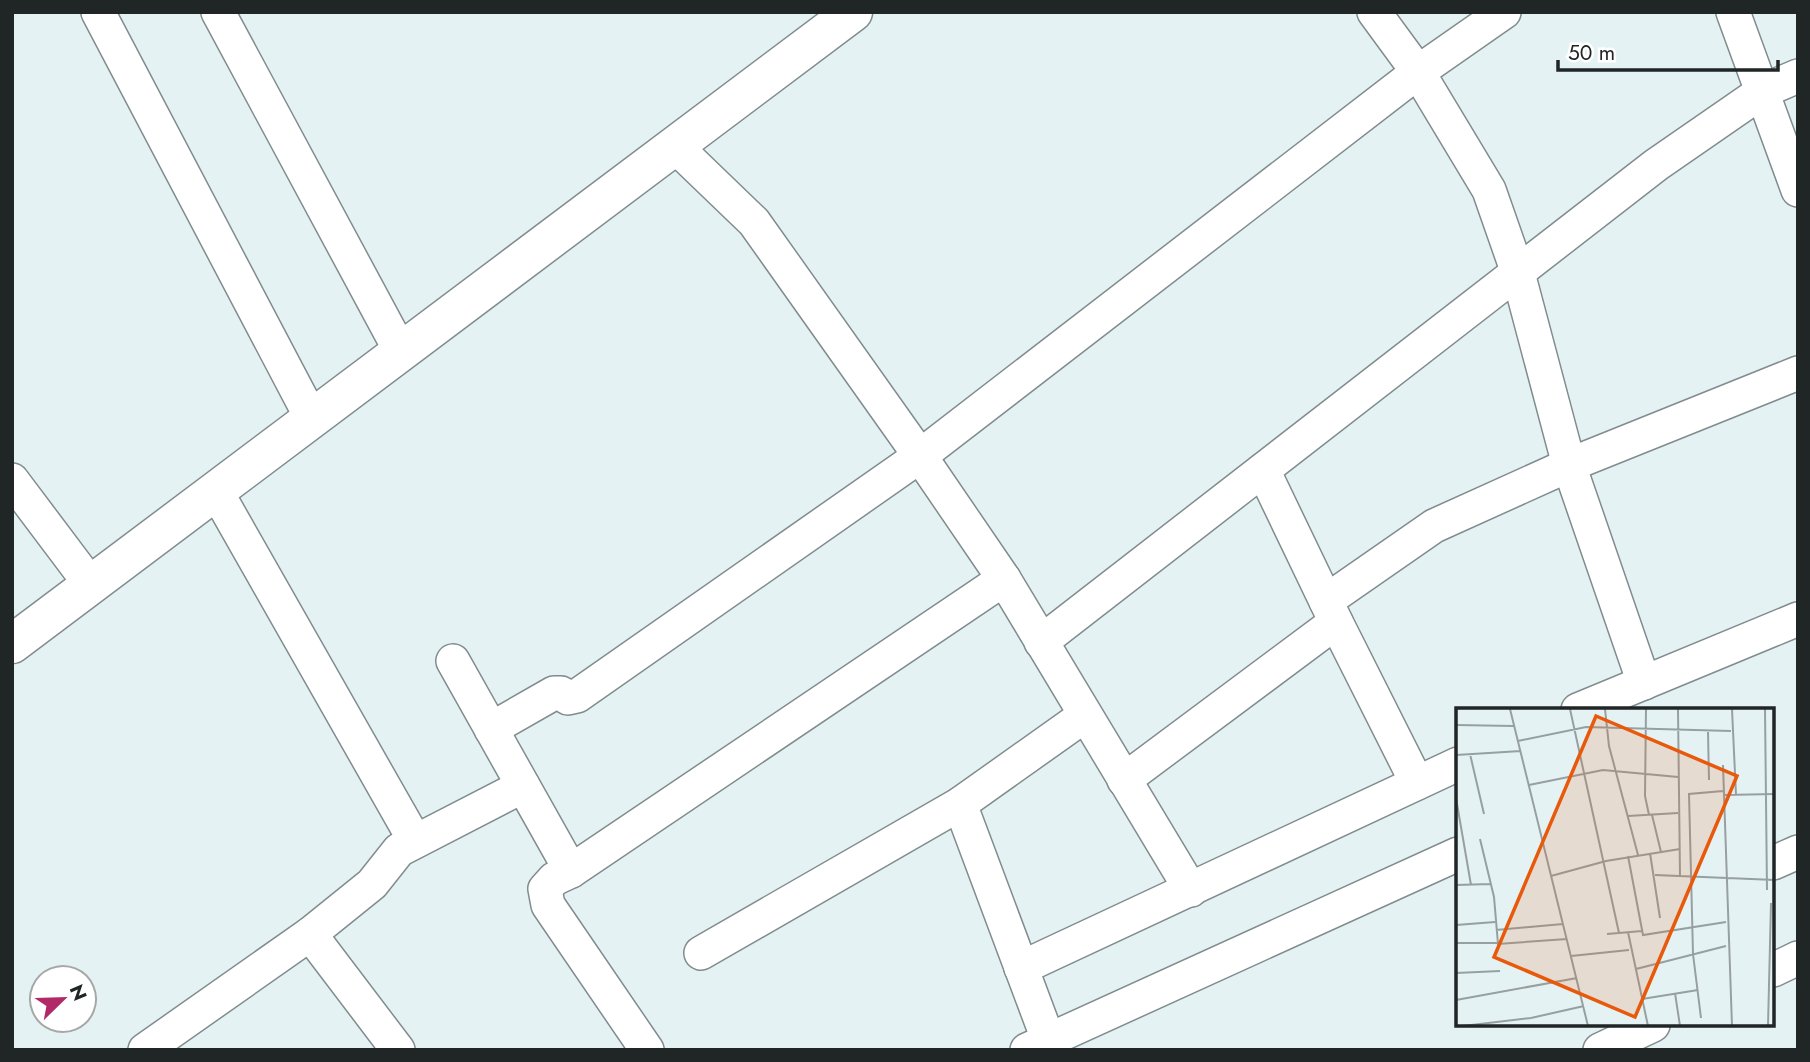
<svg xmlns="http://www.w3.org/2000/svg" width="1810" height="1062" font-family="Jost,sans-serif">
<rect width="100%" height="100%" fill="#e5f2f4"/>
<g fill="none" stroke-linecap="round" stroke-linejoin="round">
<defs>
<g id="street">
<polyline points="98,12 312,419"/>
<polyline points="218,12 401,352"/>
<polyline points="1374,12 1418,72 1489,190 1518,273 1569,465 1644,683"/>
<polyline points="1733,12 1798,190"/>
<polyline points="675,146 754,222 920,456 1004,579 1191,890"/>
<polyline points="1263,470 1336,622 1417,783"/>
<polyline points="12,480 91,585"/>
<polyline points="216,491 415,841"/>
<polyline points="1326,601 1434,526 1569,465 1798,373"/>
<polyline points="1041,642 1656,165 1763,91 1798,76"/>
<polyline points="453,661 571,871"/>
<polyline points="1578,710 1798,619"/>
<polyline points="491,729 554,693 561,693 568,698 577,696 920,456 1418,72 1504,12"/>
<polyline points="1124,780 1336,622"/>
<polyline points="960,804 1052,1050"/>
<polyline points="1773,863 1798,852"/>
<polyline points="310,934 398,1050"/>
<polyline points="701,953 960,804 1084,716"/>
<polyline points="1021,968 1458,764"/>
<polyline points="1773,970 1798,958"/>
<polyline points="145,1050 310,934 372,884 399,850 523,786"/>
<polyline points="647,1050 548,905 545,889 554,879 571,871 1004,579"/>
<polyline points="1027,1050 1458,854"/>
<polyline points="1600,1050 1653,1025"/>
</g>
<polyline id="highway" points="12,644 853,12"/>
</defs>
<!-- street casing -->
<use href="#street" stroke="#808c8e" stroke-width="36"/>
<!-- highway casing -->
<use href="#highway" stroke="#808c8e" stroke-width="41"/>
<!-- street -->
<use href="#street" stroke="#fff" stroke-width="33"/>
<!-- highway -->
<use href="#highway" stroke="#fff" stroke-width="38"/>
</g>
<!-- overview -->
<g transform="translate(1456 708)">
<rect width="318" height="318" fill="#e5f2f4"/>
<path fill="none" stroke="#96a0a1" stroke-width="2" d="M54,1l78,317M114,1l49,224M149,1l4,37 29,109M190,1l-1,87 4,19M222,1l2,167M276,1l4,86M309,1l2,181M0,17l58,1M252,24l1,48M62,33l68,-14 145,4M14,46l14,60M0,47l65,-4M267,57l9,261M73,77l74,-15 75,7M268,87l51,-1M0,90l15,87M196,107l9,37M172,108l50,-3M24,131l14,58 4,47 69,-5M194,145l10,65M172,148l15,79 83,-13M199,167l120,5M95,168l55,-15 74,-12M0,177l35,-1M0,217l39,-3M40,222l67,-6M172,224l20,94M151,226l35,-3M0,235h42M115,248l58,-6M180,261l90,-23M0,265l44,-2M219,285l5,33M186,291l56,-9M0,292l121,-22M245,310l-8,-64 -4,-160 34,-3M7,318l68,-8 53,-12M312,318l3,-123"/>
<path fill="#e8590c" fill-opacity="0.15" stroke="#e8590c" stroke-width="3.5" d="M140,8l141,60 -102,241 -141,-60z"/>
<rect width="318" height="318" fill="none" stroke="#202525" stroke-width="3.5"/>
</g>
<!-- border -->
<rect width="1810" height="1062" fill="none" stroke="#202525" stroke-width="28"/>
<!-- north arrow -->
<g transform="translate(63 999) rotate(67)"><circle r="33" fill="#ffffff" stroke="#a6a8a8" stroke-width="2"/>
<path d="M0-5L12 26L0 18L-12 26Z" fill="#b22968"/>
<text y="-10" font-size="19" font-weight="bold" text-anchor="middle" fill="#202525">N</text>
</g>
<!-- scale -->
<path d="M1558 60v10h220v-10" fill="none" stroke="#202525" stroke-width="3.5"/>
<text x="1568" y="60" font-size="21" fill="#202525" stroke="#ffffff" stroke-width="5" paint-order="stroke">50 m</text>
</svg>
